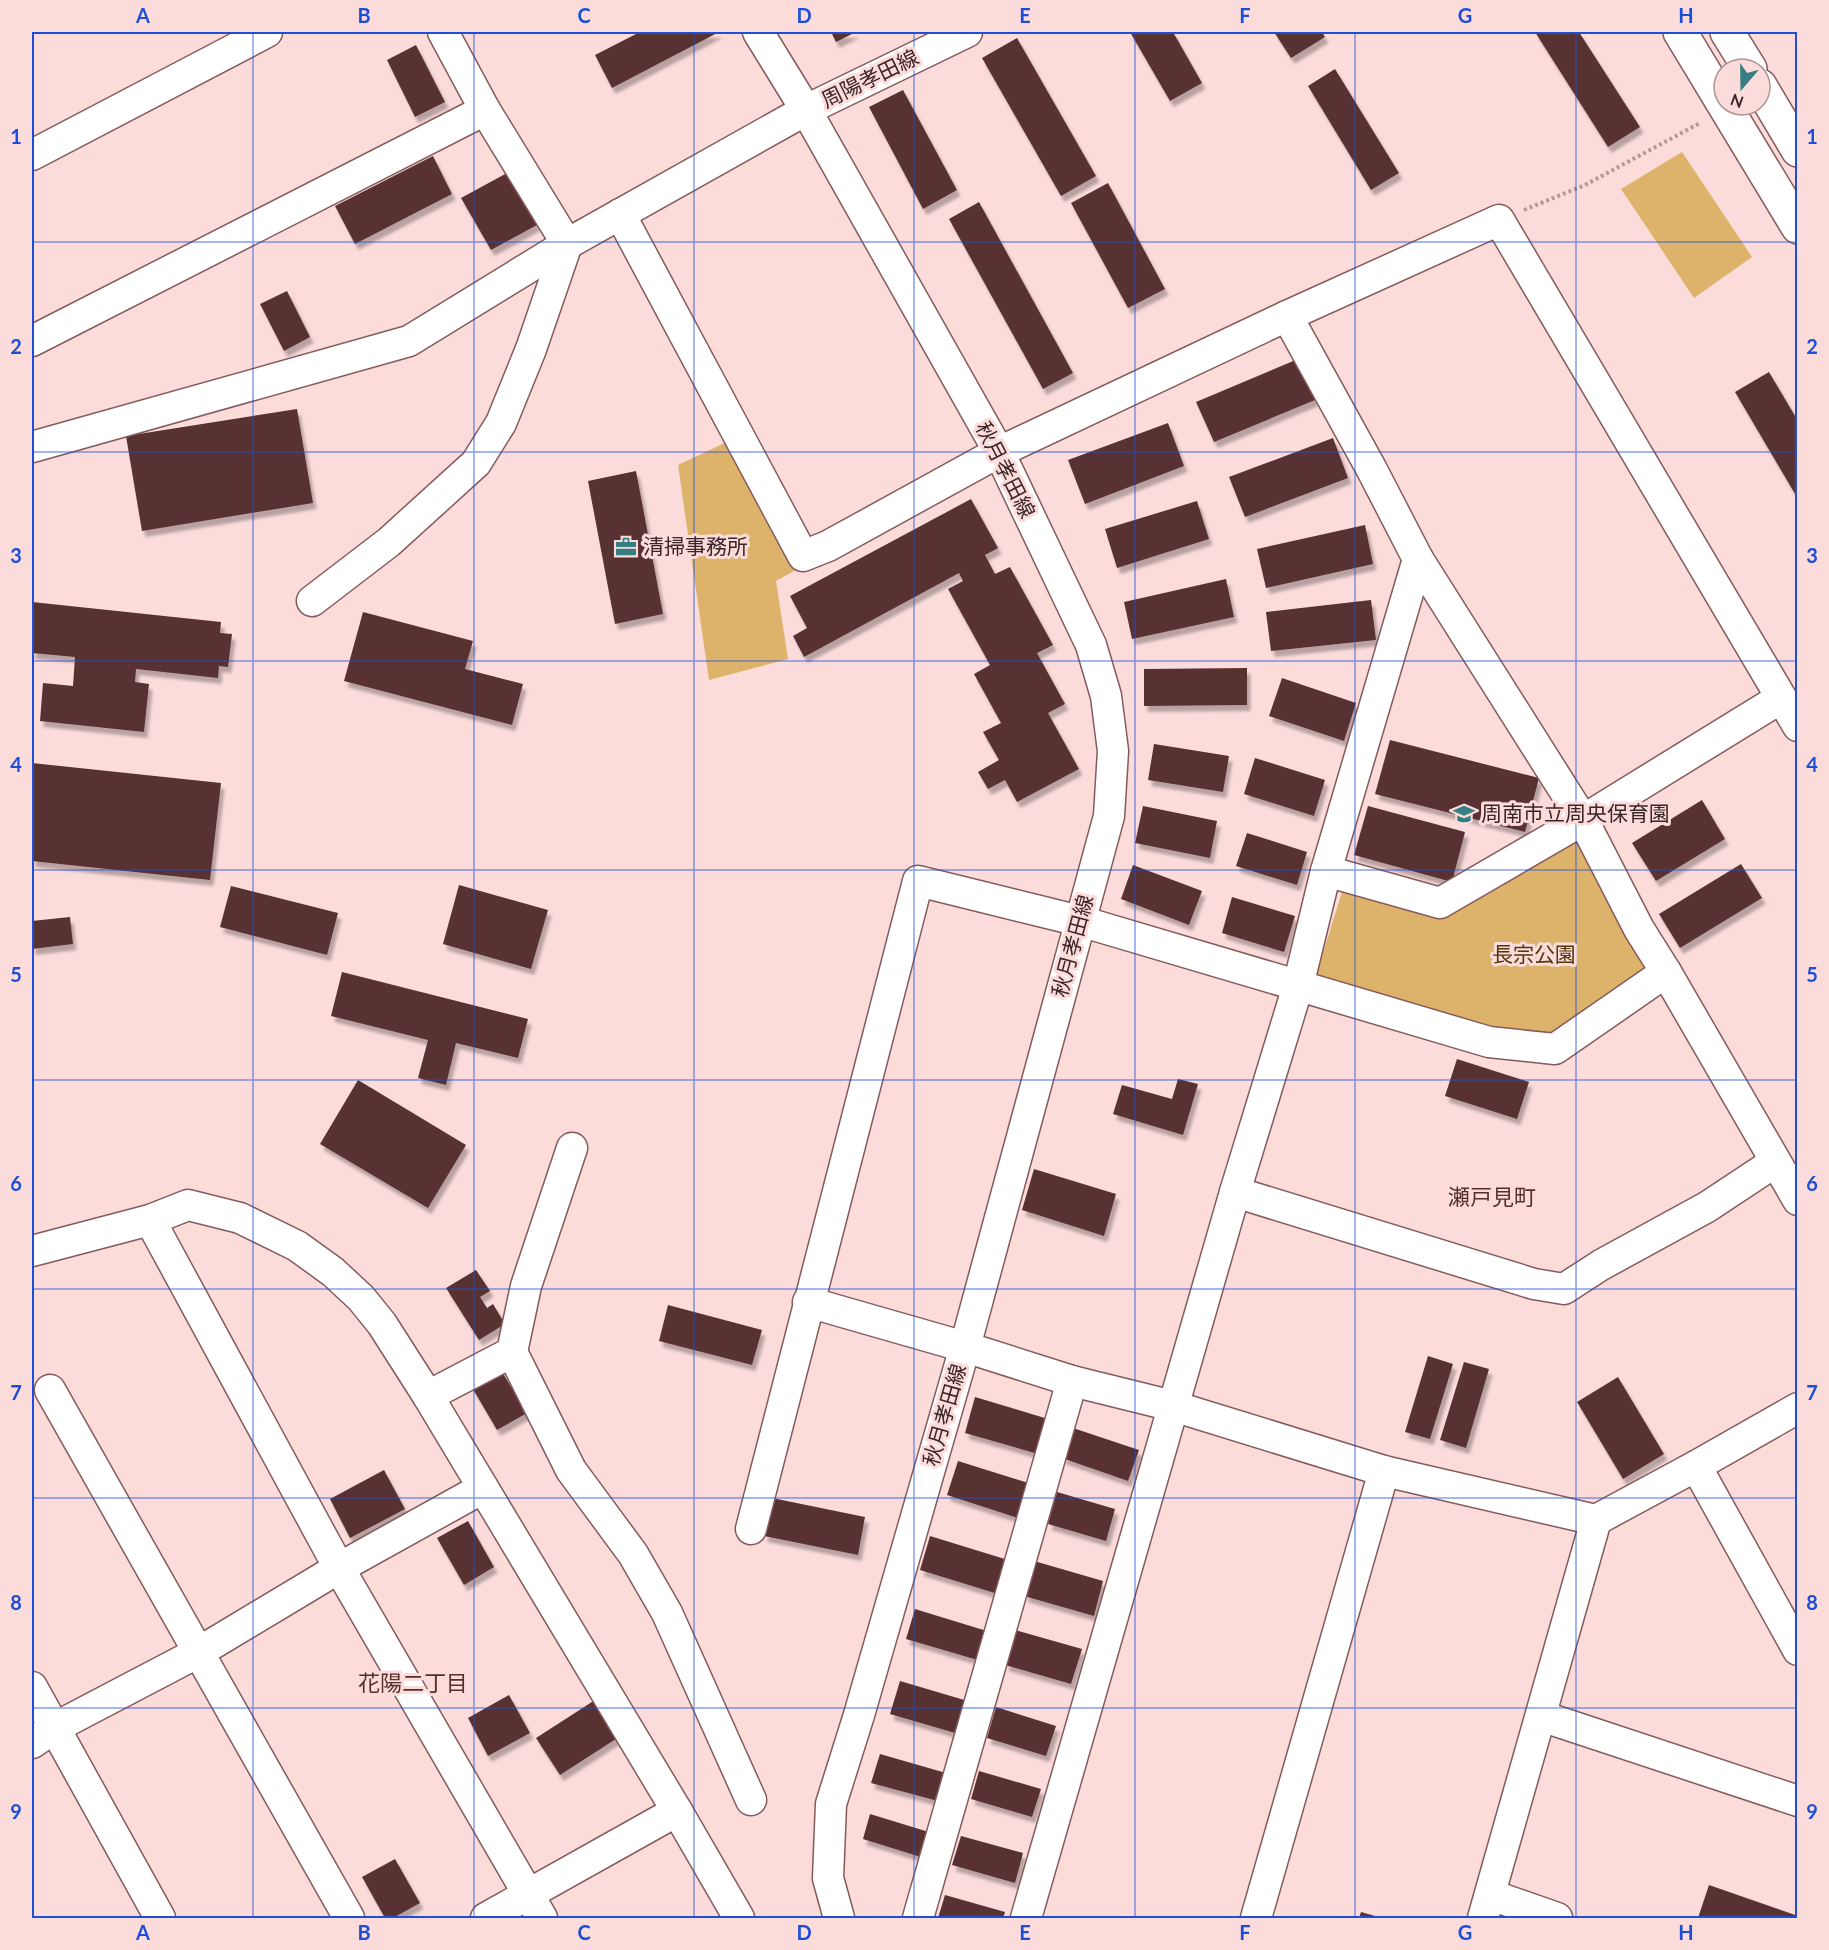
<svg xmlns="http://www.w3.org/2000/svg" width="1829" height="1950" font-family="Lato,'Noto Sans JP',sans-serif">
<defs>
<filter id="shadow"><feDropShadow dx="3.5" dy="6" stdDeviation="1.5" flood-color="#0004"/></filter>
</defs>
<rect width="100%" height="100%" fill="#fbdcdb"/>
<!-- green -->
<g fill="#ddb36c">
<polygon points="1682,152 1752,257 1694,298 1621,189"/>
<polygon points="731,440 801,567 776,581 788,659 709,680 678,465"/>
<polygon points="1579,839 1647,973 1555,1037 1509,1034 1315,978 1343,889 1432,916"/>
</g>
<!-- building -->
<g fill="#593131" filter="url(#shadow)">
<polygon points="640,32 719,32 612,88 595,55"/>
<polygon points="831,32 856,32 836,42"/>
<polygon points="1130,32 1173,32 1202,83 1170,101"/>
<polygon points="1274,32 1322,32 1325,37 1291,58"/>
<polygon points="1535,32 1579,32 1640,127 1608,147"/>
<polygon points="1017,38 1096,176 1061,196 982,58"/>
<polygon points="416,45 445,102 415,117 387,60"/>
<polygon points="1335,69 1399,173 1371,190 1308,86"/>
<polygon points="903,90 957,190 923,209 869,107"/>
<polygon points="433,156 452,194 355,244 335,206"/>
<polygon points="507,173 537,225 491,250 461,198"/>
<polygon points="1108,183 1165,289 1128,308 1071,203"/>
<polygon points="979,202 1073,373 1043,389 949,219"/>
<polygon points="287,291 310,337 284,351 260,304"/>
<polygon points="1298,359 1315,400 1214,442 1196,402"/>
<polygon points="1769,372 1798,421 1798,499 1735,392"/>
<polygon points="297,409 313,503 142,531 126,436"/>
<polygon points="1168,423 1184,466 1085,504 1068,460"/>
<polygon points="1333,438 1348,478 1245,517 1229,477"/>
<polygon points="636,471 663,614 615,624 588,481"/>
<polygon points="971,499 998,548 985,555 995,574 1010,567 1053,645 1037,653 1065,704 1048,713 1079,769 1017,802 1005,780 988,789 978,772 999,760 983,732 1001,723 974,674 990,665 948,589 963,581 959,573 804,657 793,636 807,628 790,596"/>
<polygon points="1197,501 1209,539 1117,568 1105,529"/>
<polygon points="1365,525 1373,564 1266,588 1257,549"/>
<polygon points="1226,579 1234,617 1132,639 1124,602"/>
<polygon points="1371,600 1376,640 1271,651 1266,612"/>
<polygon points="32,602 221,622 220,633 232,634 228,667 219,666 218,678 136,669 135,682 149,684 144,732 40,721 43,683 73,686 75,657 32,653"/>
<polygon points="363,612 473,641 465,669 523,684 512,725 344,681"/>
<polygon points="1247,668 1247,705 1144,706 1144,669"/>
<polygon points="1282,678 1356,703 1344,741 1269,716"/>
<polygon points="1390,740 1539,778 1525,832 1375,794"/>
<polygon points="1154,744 1229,756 1223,792 1148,780"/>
<polygon points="1255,758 1325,780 1314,816 1244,794"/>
<polygon points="32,763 221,783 210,880 32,861"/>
<polygon points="1702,800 1725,839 1656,881 1632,843"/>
<polygon points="1143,806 1217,821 1210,858 1135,843"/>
<polygon points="1368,806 1465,832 1452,882 1354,855"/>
<polygon points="1247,833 1307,852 1297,885 1236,866"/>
<polygon points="1741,864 1762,898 1680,948 1659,914"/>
<polygon points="1133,865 1202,891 1189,925 1121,899"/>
<polygon points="459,885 548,910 531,969 443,944"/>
<polygon points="231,886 338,913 327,955 220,927"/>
<polygon points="1232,897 1295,916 1284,952 1222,933"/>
<polygon points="70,917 73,944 32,949 32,921"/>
<polygon points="342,972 528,1019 518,1058 456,1043 446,1085 418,1078 428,1040 331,1016"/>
<polygon points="1457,1059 1529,1082 1517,1119 1445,1096"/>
<polygon points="1178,1079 1198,1084 1183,1135 1113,1114 1122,1085 1172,1099"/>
<polygon points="358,1080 466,1145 428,1208 320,1144"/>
<polygon points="1034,1169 1116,1194 1104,1236 1022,1210"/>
<polygon points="476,1270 490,1291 480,1297 487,1308 493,1304 505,1324 479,1340 446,1288"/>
<polygon points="668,1305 762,1330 752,1365 659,1341"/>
<polygon points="1428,1356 1453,1364 1430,1439 1405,1432"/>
<polygon points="1464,1362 1489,1369 1466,1448 1440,1440"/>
<polygon points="499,1367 527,1413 497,1430 470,1384"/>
<polygon points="1618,1377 1664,1454 1623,1479 1577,1402"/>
<polygon points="975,1397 1048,1419 1038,1454 965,1433"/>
<polygon points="1073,1428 1139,1450 1128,1481 1062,1458"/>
<polygon points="958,1461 1035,1485 1024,1520 947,1495"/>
<polygon points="384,1470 405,1509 350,1538 330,1499"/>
<polygon points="1057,1492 1115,1509 1106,1541 1048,1524"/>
<polygon points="772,1498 865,1517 858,1555 764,1536"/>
<polygon points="468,1521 494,1567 464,1585 437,1538"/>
<polygon points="930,1536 1008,1560 998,1594 920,1570"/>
<polygon points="1034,1561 1103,1581 1094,1616 1024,1596"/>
<polygon points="915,1609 990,1632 981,1661 906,1639"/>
<polygon points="1015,1630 1082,1649 1071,1684 1005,1665"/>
<polygon points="900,1681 971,1702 962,1735 890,1714"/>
<polygon points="509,1695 530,1733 488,1756 468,1718"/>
<polygon points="595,1700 619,1737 560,1775 536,1738"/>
<polygon points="996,1707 1056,1726 1046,1756 987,1738"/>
<polygon points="880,1754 946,1773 938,1801 871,1783"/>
<polygon points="979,1771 1041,1789 1032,1817 971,1799"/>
<polygon points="870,1814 932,1833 924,1858 863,1839"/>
<polygon points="961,1836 1023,1853 1015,1883 952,1865"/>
<polygon points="395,1859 420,1903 393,1918 385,1918 362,1877"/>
<polygon points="1709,1885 1798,1916 1798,1918 1698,1918"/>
<polygon points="945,1895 1005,1912 1003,1918 938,1918"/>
<polygon points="1361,1912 1382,1918 1359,1918"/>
</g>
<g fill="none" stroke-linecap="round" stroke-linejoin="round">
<defs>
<g id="minor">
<polyline points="443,32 485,110 567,244"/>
<polyline points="758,32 806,110 999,452 1091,645 1106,696 1113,751 1109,816 965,1347 859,1715 831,1804 828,1878 839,1918"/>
<polyline points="32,155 267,32"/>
<polyline points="620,214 803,556 828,546 999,452 1287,316 1499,220 1798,726"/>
<polyline points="1287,316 1372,470 1418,559 1583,820 1639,929 1666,972 1798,1200"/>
<polyline points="32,341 485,110"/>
<polyline points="32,447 409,341 567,244 806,110 967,32"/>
<polyline points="312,601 389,542 476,463 501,423 531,349 567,244"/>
<polyline points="1326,871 1440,903 1583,820 1781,698"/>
<polyline points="1235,1192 1534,1284 1564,1289 1601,1265 1707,1207 1775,1162"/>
<polyline points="150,1220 339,1568 542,1918"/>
<polyline points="32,1251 150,1220 188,1205 240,1218 297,1246 333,1272 361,1298 382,1324 428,1396 677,1811 739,1918"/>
<polyline points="808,1302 965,1347 1072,1381 1173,1406 1384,1471 1596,1520 1696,1466 1798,1408"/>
<polyline points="512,1352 571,1470 633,1554 667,1613 751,1800"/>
<polyline points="50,1390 349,1918"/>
<polyline points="428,1396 512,1352 526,1286 572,1148"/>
<polyline points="1696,1466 1798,1650"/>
<polyline points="751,1529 918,881 1080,921 1489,1042 1555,1049 1666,972"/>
<polyline points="32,1687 160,1918"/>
<polyline points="1541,1716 1798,1801"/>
<polyline points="32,1743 54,1728 199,1652 339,1568 483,1488"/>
<polyline points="1491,1895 1557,1918"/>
<polyline points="486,1918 677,1811"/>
<polyline points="918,1918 1072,1381"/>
<polyline points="1026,1918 1235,1192 1298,986 1326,871 1418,559"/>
<polyline points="1256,1918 1384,1471"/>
<polyline points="1483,1918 1596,1520"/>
</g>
<g id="highway">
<polyline points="1680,32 1798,227"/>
<polyline points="1727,32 1750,69"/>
<polyline points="1760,86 1798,150"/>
</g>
</defs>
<!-- minor casing -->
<use href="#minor" stroke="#865a5a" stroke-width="33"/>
<!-- highway casing -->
<use href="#highway" stroke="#865a5a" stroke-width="36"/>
<!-- path -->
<polyline stroke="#b39998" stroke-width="4" stroke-dasharray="3 3" stroke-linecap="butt" points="1524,210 1585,185 1700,123"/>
<!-- minor -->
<use href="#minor" stroke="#fff" stroke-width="30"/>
<!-- highway -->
<use href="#highway" stroke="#fff" stroke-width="33"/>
</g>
<!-- grid -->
<path fill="none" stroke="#1d4ed8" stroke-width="1.5" stroke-opacity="0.55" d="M253,32v1886M474,32v1886M694,32v1886M914,32v1886M1135,32v1886M1355,32v1886M1576,32v1886M32,242h1766M32,452h1766M32,661h1766M32,870h1766M32,1080h1766M32,1289h1766M32,1498h1766M32,1708h1766"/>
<!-- icons -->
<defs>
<symbol id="office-bare" viewBox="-9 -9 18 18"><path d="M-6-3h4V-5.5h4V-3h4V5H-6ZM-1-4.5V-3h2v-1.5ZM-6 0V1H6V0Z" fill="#367e82" stroke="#fbdcdb" stroke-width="2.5" paint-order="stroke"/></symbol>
<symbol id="school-bare" viewBox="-9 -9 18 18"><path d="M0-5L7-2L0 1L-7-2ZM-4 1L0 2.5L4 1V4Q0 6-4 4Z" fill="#367e82" stroke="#fbdcdb" stroke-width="2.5" paint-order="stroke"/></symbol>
</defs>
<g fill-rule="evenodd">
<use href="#office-bare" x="611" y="532" width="30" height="30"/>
<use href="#school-bare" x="1449" y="799" width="30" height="30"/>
</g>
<g text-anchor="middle" stroke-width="6" stroke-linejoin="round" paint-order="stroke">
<!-- street labels -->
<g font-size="21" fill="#3a2626" stroke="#fbdcdb">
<text transform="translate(870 79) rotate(-26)" y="7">周陽孝田線</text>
<text transform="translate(1005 470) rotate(63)" y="7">秋月孝田線</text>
<text transform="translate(1073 946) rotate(-75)" y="7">秋月孝田線</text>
<text transform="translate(945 1415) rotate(-74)" y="7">秋月孝田線</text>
</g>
<!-- poi labels -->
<g font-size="21" fill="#3a2626" stroke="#fbdcdb" text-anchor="start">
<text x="643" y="554">清掃事務所</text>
<text x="1481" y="821">周南市立周央保育園</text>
</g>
<!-- park labels -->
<g font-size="21" fill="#503808" stroke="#fbdcdb">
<text x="1534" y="962">長宗公園</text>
</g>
<!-- neighbourhood labels -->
<g font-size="22" fill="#562e2f" stroke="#fbdcdb">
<text x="1492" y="1205">瀬戸見町</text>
<text x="413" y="1691">花陽二丁目</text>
</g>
</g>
<!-- border -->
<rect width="1829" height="1950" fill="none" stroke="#fbdcdb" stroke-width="66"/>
<!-- north arrow -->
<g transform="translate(1742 87) rotate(200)"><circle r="28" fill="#fbdcdb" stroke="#ae9393" stroke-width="1.5"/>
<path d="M0-4.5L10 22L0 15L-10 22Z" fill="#367e82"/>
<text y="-9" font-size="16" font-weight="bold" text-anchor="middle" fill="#3a2626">N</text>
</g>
<rect x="33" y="33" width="1763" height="1884" fill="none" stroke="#1d4ed8" stroke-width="2"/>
<g font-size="20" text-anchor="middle" font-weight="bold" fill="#1d4ed8">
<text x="143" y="23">A</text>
<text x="364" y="23">B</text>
<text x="584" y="23">C</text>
<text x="804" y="23">D</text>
<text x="1025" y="23">E</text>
<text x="1245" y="23">F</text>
<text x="1465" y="23">G</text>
<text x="1686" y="23">H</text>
<text x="16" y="144">1</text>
<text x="1812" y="144">1</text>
<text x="16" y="354">2</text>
<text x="1812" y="354">2</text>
<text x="16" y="563">3</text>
<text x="1812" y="563">3</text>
<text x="16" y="772">4</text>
<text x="1812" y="772">4</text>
<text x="16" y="982">5</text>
<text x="1812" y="982">5</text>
<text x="16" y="1191">6</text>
<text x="1812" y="1191">6</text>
<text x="16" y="1400">7</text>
<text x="1812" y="1400">7</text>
<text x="16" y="1610">8</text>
<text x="1812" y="1610">8</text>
<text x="16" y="1819">9</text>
<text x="1812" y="1819">9</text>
<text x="143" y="1940">A</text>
<text x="364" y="1940">B</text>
<text x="584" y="1940">C</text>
<text x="804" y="1940">D</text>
<text x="1025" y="1940">E</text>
<text x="1245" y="1940">F</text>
<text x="1465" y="1940">G</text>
<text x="1686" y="1940">H</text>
</g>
</svg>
